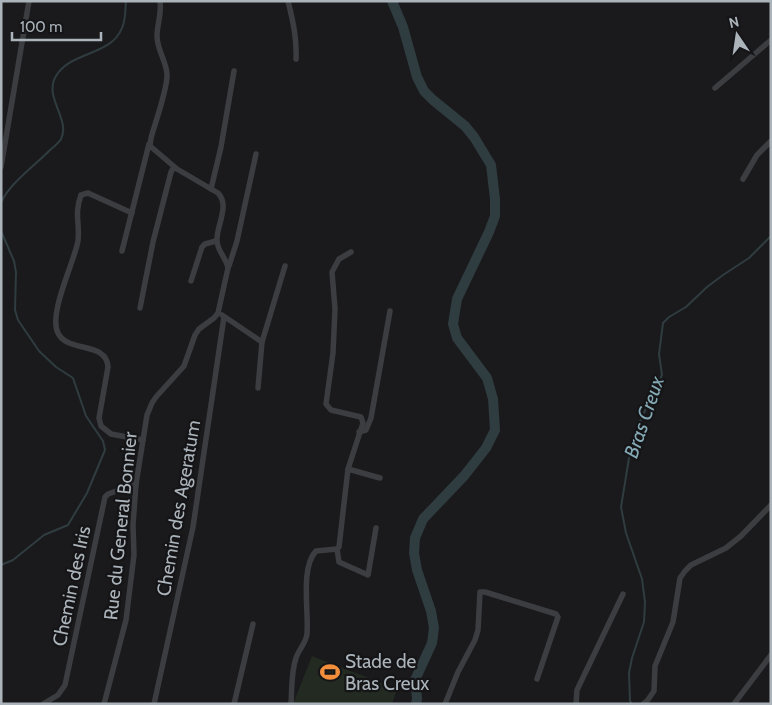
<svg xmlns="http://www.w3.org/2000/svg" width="772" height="705" font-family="Cabin,sans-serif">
<rect width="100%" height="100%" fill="#1a1a1c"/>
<!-- pitch -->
<polygon fill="#222a21" points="312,656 397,689 392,704 293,704"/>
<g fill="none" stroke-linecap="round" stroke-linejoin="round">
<!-- stream -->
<g stroke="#2f3c40" stroke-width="2">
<path d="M1,203c7,-18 33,-37 47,-51 4,-4 10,-8 13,-13 10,-20 -18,-42 -5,-63 15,-25 55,-20 66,-48 4,-9 3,-18 4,-27"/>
<polyline points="1,231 14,261 16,272 15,310 18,320 39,351 56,367 73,378 86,416 103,441 105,450 87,493 68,525 44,535 13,560 1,565"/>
<polyline points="632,704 630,701 629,673 632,658 644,622 645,602 642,579 626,533 621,507 630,452 641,419 662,375 659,354 663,323 669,317 686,307 707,287 723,275 749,258 771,236"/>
</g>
<!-- river -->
<polyline stroke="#2f3c40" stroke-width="10" points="392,1 403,27 417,77 424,91 433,100 465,126 474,137 491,165 495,199 495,216 489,232 457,299 453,324 457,338 487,378 493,399 495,430 486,448 464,476 423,519 415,538 414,553 417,570 431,611 434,628 432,643 415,680 417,698 416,704"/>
<!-- minor -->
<g stroke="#3b3d41" stroke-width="5.5">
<path d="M288,1c5,20 9,38 8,58"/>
<polyline points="715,88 771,40"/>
<polyline points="1,167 29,1"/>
<polyline points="743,179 757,155 771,141"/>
<polyline points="211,189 221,147 234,71"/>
<path d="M132,213l-44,-20 -7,2c-7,19 -1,28 -3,46 -4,22 -30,73 -20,92 9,20 49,8 50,34l-9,51 2,8 10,8 32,6"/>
<polyline points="122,251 149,144"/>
<polyline points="229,266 237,241 256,154"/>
<polyline points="191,281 202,247 205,244 216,241"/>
<polyline points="140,308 153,242 171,172 174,167"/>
<polyline points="222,315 262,342 258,388"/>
<polyline points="262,342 285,266"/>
<polyline points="359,432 366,430 371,418 390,311"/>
<polyline points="348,469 380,478"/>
<polyline points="337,549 339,562 368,575 376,528"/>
<polyline points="43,704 58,695 65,685 105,497 108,494 136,484"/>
<path d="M104,704l22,-84 8,-65 -1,-30 3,-41 11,-69 5,-12 4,-6 28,-31 11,-31 4,-6 15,-11 4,-5 10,-45c-2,-11 -12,-18 -11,-29 0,-14 13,-34 1,-46l-41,-24 -27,-23 1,-8c4,-15 17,-50 16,-64 -1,-14 -10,-24 -10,-38 0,-12 5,-22 3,-35"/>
<polyline points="154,704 193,527 224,317"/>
<polyline points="234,704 253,624"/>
<path d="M291,704c1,-15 0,-32 5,-46 3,-9 10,-15 11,-24 2,-22 -7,-66 9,-83l21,-2 2,-2 9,-78 15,-46 -2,-6 -30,-7 -5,-6 7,-51 2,-44 -3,-37 7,-13 12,-7"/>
<polyline points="445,704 458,672 475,640 478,630 480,592 485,592 556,614 558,617 537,679"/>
<polyline points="576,704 577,690 623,594"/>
<polyline points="643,704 647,701 654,691 655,666 673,622 680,578 685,571 691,565 726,548 741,536 771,505"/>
<polyline points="734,704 771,655"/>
</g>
</g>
<!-- icons -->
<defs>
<symbol id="stadium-bare" viewBox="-9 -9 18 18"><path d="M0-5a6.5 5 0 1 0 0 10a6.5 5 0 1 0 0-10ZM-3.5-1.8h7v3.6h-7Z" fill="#f18f3d" stroke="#151517" stroke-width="2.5" paint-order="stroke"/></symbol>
</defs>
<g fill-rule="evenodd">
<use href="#stadium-bare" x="316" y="658" width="28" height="28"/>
</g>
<g text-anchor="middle" stroke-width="4.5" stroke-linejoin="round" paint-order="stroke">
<!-- street labels -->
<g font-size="19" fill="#acb4bb" stroke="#151517">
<text transform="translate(178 508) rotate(-80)" y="7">Chemin des Ageratum</text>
<text transform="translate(120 526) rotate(-84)" y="7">Rue du General Bonnier</text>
<text transform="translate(71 586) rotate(-78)" y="7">Chemin des Iris</text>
</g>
<!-- poi labels -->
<g font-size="19" fill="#acb4bb" stroke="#151517" text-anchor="start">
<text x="345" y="668">Stade de<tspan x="345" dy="22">Bras Creux</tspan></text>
</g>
<!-- water labels -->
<g font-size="20" font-style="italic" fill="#84a9b5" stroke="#151517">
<text transform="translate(644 417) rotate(-71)" y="7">Bras Creux</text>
</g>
</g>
<!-- border -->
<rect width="772" height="705" fill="none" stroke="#acb4bb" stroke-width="5"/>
<!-- north arrow -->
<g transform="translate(737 35) rotate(347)" stroke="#151517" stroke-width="4" paint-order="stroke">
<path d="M0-4L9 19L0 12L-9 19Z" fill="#acb4bb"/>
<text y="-8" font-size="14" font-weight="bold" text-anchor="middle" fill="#acb4bb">N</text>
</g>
<!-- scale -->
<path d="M12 32v8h89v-8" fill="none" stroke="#acb4bb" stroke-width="2.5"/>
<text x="20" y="32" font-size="15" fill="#acb4bb" stroke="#151517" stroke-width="4" paint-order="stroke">100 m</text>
</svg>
